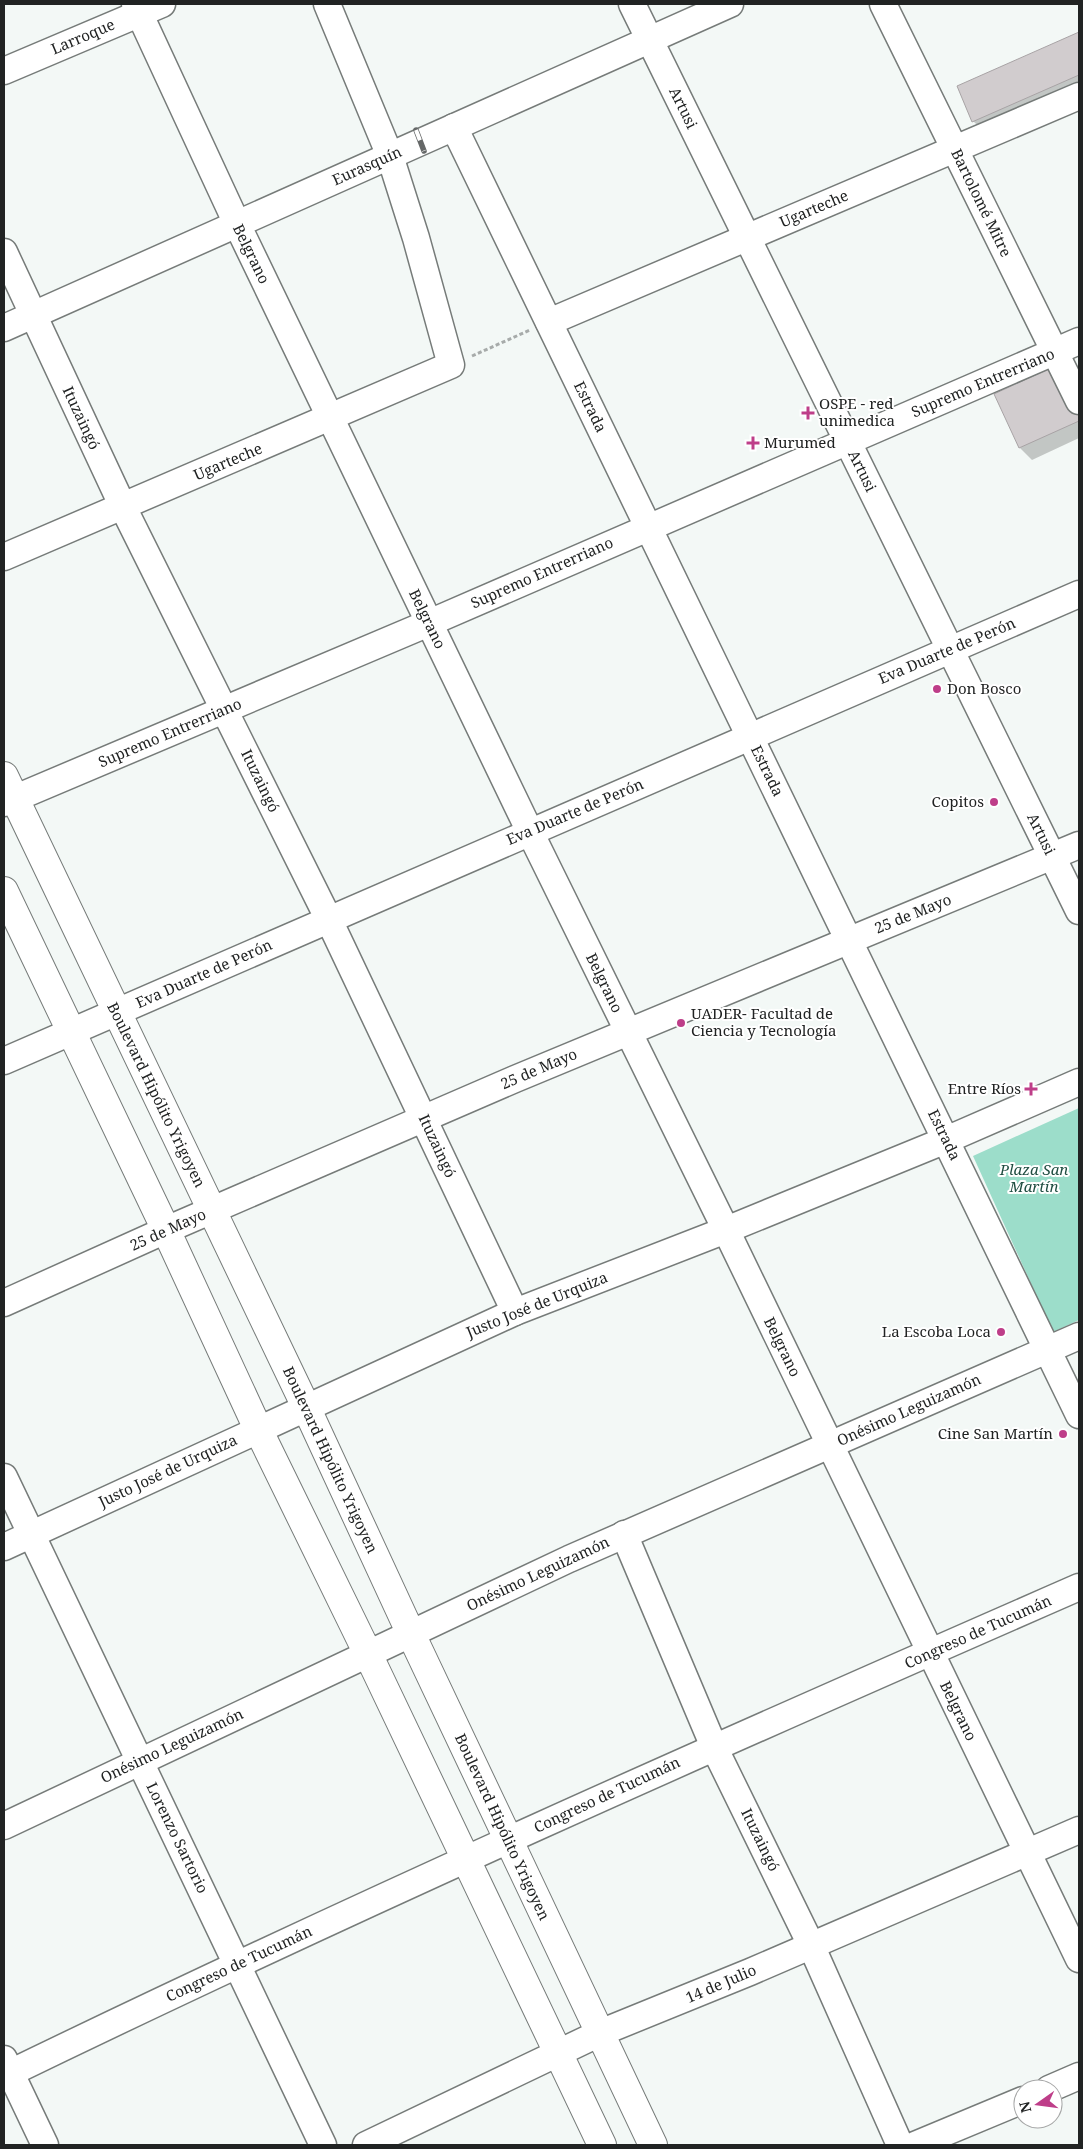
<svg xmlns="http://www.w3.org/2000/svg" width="1083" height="2149" font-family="'Noto Serif',serif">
<rect width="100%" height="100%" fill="#f3f8f6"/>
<!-- green -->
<polygon fill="#9cddca" points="1079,1108 1079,1320 1053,1332 973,1156"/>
<!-- shadow -->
<g fill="#0003">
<polygon points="1079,34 1079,98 990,137 973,121 958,87"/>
<polygon points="1079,401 1079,438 1032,460 1020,448"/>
</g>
<!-- building -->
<g fill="#d1ccce" stroke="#a8a3a5">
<polygon points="1079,32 1079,75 972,122 957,86"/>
<polygon points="1057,365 1079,414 1079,421 1019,448 994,394"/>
</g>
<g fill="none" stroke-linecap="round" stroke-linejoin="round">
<defs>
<g id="minor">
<polyline points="135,4 237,224 530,832 726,1230 1079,1959"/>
<polyline points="632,4 1079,911"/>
<polyline points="883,4 1079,401"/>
<polyline points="4,71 162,4"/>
<polyline points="454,127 1079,1415"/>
<polyline points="4,252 123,507 329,920 515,1312"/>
<polyline points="549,322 1079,96"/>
<polyline points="4,328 730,4"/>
<polyline points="4,557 451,365 416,238 390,156 327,4"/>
<polyline points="4,803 429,623 1079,341"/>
<polyline points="4,1061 1079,594"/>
<polyline points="4,1303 166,1230 515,1079 1079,845"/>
<polyline points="4,1477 323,2145"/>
<polyline points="624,1534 714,1747 811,1945 900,2145"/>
<polyline points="4,1547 515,1312 726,1230 946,1140 1079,1082"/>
<polyline points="4,1826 569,1559 1079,1336"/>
<polyline points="4,2059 45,2145"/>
<path d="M4,2076c354,-172 714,-331 1075,-489"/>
<polyline points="1049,2089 1079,2076"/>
<polyline points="366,2145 600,2033 750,1972 1079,1830"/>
<polyline points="915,2145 1023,2100"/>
</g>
<g id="major">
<polyline points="4,776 306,1407 411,1634 653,2145"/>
<polyline points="4,891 166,1230 258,1429 368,1654 602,2145"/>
</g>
</defs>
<!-- minor casing -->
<use href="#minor" stroke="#767b79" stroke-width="29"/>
<!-- major casing -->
<use href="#major" stroke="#767b79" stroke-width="30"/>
<!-- path -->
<polyline stroke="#a7abaa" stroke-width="3" stroke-dasharray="4 2.5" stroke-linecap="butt" points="472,356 530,330"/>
<!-- minor -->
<use href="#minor" stroke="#fff" stroke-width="26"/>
<!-- major -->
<use href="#major" stroke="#fff" stroke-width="28"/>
<defs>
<polyline id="rail" points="416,130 424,151"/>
</defs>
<!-- rail casing -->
<use href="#rail" stroke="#656868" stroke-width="5.5"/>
<!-- rail -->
<use href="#rail" stroke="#fff" stroke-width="4" stroke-dasharray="11" stroke-linecap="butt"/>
</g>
<!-- markers -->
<g fill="#be3e89" stroke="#fff" stroke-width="2">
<path d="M805.5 405.5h5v5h5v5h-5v5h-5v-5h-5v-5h5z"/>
<path d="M750.5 435.5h5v5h5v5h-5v5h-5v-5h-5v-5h5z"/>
<circle cx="937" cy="689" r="5"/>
<circle cx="994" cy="802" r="5"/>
<circle cx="681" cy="1023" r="5"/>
<path d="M1028.5 1081.5h5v5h5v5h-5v5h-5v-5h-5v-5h5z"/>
<circle cx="1001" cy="1332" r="5"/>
<circle cx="1063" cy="1434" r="5"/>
</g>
<g text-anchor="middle" stroke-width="4" stroke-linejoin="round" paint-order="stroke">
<!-- street labels -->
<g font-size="15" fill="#212323" stroke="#fff">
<text transform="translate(83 37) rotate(-23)" y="5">Larroque</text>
<text transform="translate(683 108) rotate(64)" y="5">Artusi</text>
<text transform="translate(367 166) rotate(-24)" y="5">Eurasquín</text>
<text transform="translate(981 203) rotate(64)" y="5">Bartolomé Mitre</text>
<text transform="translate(814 209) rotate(-23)" y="5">Ugarteche</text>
<text transform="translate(251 254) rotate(64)" y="5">Belgrano</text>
<text transform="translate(983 383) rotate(-23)" y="5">Supremo Entrerriano</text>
<text transform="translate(590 407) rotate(64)" y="5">Estrada</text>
<text transform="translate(81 418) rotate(65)" y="5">Ituzaingó</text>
<text transform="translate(228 462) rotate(-23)" y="5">Ugarteche</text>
<text transform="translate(862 471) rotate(64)" y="5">Artusi</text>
<text transform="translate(542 573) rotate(-24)" y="5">Supremo Entrerriano</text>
<text transform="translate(427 619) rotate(64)" y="5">Belgrano</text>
<text transform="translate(947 651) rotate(-23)" y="5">Eva Duarte de Perón</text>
<text transform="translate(170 733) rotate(-23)" y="5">Supremo Entrerriano</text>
<text transform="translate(767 771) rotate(64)" y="5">Estrada</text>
<text transform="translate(260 781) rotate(64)" y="5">Ituzaingó</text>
<text transform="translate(575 812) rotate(-23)" y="5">Eva Duarte de Perón</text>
<text transform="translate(1041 834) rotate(64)" y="5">Artusi</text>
<text transform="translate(913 914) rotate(-22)" y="5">25 de Mayo</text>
<text transform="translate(204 974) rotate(-24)" y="5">Eva Duarte de Perón</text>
<text transform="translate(604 983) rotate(64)" y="5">Belgrano</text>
<text transform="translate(539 1069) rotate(-23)" y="5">25 de Mayo</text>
<text transform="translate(156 1095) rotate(64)" y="5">Boulevard Hipólito Yrigoyen</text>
<text transform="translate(944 1135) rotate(64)" y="5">Estrada</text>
<text transform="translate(437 1146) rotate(65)" y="5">Ituzaingó</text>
<text transform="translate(168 1230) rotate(-24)" y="5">25 de Mayo</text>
<text transform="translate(537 1305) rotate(-22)" y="5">Justo José de Urquiza</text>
<text transform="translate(782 1347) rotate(64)" y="5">Belgrano</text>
<text transform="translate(909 1410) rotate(-24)" y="5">Onésimo Leguizamón</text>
<text transform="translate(330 1460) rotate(65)" y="5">Boulevard Hipólito Yrigoyen</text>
<text transform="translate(168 1471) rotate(-25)" y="5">Justo José de Urquiza</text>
<text transform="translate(538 1574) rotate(-25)" y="5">Onésimo Leguizamón</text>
<text transform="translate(978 1632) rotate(-24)" y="5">Congreso de Tucumán</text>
<text transform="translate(958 1711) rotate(64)" y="5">Belgrano</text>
<text transform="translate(172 1746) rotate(-25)" y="5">Onésimo Leguizamón</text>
<text transform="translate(607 1795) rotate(-25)" y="5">Congreso de Tucumán</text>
<text transform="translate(502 1827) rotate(65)" y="5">Boulevard Hipólito Yrigoyen</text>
<text transform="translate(177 1838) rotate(64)" y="5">Lorenzo Sartorio</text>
<text transform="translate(760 1840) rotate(64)" y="5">Ituzaingó</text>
<text transform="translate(239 1964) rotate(-25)" y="5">Congreso de Tucumán</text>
<text transform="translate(721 1984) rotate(-23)" y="5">14 de Julio</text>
</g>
<!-- poi labels -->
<g font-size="15" fill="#212323" stroke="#fff" text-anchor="start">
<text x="819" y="409">OSPE - red<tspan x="819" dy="17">unimedica</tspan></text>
<text x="764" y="448">Murumed</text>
<text x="947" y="694">Don Bosco</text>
<text x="984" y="807" text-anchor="end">Copitos</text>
<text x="691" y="1019">UADER- Facultad de<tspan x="691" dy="17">Ciencia y Tecnología</tspan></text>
<text x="1021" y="1094" text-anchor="end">Entre Ríos</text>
<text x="991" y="1337" text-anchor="end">La Escoba Loca</text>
<text x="1053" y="1439" text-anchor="end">Cine San Martín</text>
</g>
<!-- park labels -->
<g font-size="15" font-style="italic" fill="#1f4d41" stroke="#fff">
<text x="1034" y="1175">Plaza San<tspan x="1034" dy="17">Martín</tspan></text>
</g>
</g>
<!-- border -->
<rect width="1083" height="2149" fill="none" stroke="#212323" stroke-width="10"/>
<!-- north arrow -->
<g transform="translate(1038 2104) rotate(256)"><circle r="24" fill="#ffffff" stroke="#a6a7a7"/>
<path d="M0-4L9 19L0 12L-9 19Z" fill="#be3e89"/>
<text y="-8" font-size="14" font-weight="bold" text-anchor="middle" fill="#212323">N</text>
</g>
</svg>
